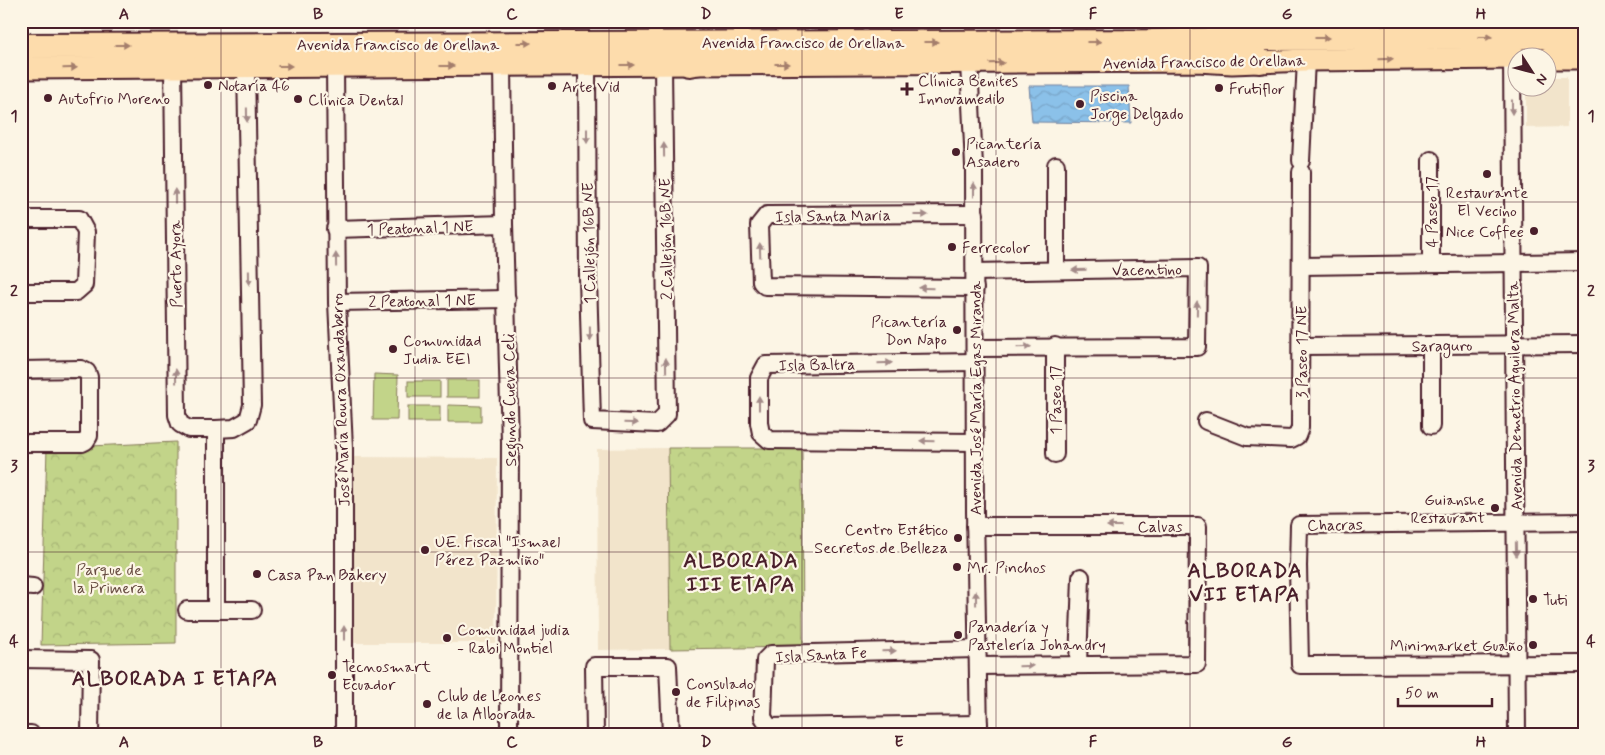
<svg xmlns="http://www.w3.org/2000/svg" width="1605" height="755" font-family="Mynerve,sans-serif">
<defs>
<pattern id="park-crowns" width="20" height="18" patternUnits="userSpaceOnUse" patternTransform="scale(1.25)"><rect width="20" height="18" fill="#c2d489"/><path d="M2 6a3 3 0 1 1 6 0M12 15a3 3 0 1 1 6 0" fill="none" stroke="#a8b676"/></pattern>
<pattern id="water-waves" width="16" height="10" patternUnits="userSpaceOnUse" patternTransform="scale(1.25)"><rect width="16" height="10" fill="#8bc1e9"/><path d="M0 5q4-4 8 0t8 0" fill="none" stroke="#79a5c8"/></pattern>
</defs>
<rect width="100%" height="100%" fill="#fcf5e5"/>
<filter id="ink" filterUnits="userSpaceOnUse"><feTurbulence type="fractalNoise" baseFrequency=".02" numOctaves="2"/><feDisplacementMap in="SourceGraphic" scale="10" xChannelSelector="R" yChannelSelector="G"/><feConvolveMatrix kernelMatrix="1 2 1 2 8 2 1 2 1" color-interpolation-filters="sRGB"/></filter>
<g filter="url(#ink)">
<!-- built -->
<g fill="#f2e4cb">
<polygon points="1548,77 1567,77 1567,127 1526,128 1526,88 1548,88"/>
<polygon points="668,448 670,649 598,650 597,449"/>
<polygon points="354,457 497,458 496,643 353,643"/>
</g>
<!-- park -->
<g fill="url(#park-crowns)" stroke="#867a5a">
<polygon points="176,442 176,643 41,645 47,448"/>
<polygon points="668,448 802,448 803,647 670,649"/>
</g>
<!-- pitch -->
<g fill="#c2d489" stroke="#867a5a">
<polygon points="374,374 398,375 397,420 373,420"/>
<rect x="447" y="380" width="33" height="17"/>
<rect x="408" y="381" width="32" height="16"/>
<polygon points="448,405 481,406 481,422 448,422"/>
<rect x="408" y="406" width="32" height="16"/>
</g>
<!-- water -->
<polygon fill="url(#water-waves)" stroke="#71809d" points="1029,86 1129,86 1131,123 1032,122"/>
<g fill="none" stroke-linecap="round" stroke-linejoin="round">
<defs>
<g id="minor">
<polyline points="1512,58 1517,734"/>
<polyline points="969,63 974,166 975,512 979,734"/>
<polyline points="587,65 588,278 592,421 657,424 667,414 663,65"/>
<polyline points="173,66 177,415 180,424 189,429 216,429 234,428 248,420 252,405 246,66"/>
<polyline points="335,66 337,302 344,448 344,734"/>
<polyline points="502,66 504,224 510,442 509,734"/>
<polyline points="1431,160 1431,263"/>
<polyline points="1301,161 1306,60"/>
<polyline points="975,214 767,215 759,225 761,282 765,286 975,288"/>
<polyline points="21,219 79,219 86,232 84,285 76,292 21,292"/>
<polyline points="335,229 504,224"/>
<polyline points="1301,266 1584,262"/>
<polyline points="1056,270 1056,165"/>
<polyline points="975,272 1198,268 1197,347 975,348"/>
<polyline points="337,302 507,299"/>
<polyline points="1301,346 1584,344"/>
<polyline points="975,362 766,365 759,378 759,423 761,433 769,440 975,442"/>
<polyline points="21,370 81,369 87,372 89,377 89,436 86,441 82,443 21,443"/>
<polyline points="1206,421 1247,437 1291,439 1297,436 1300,428 1301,172"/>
<polyline points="1431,426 1431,345"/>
<polyline points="216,429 216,609"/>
<polyline points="1055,454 1055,346"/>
<polyline points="1584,522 1299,525 1298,566 1300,665 1584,664"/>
<polyline points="975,526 1198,526 1197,664 978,666"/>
<polyline points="21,586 33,587"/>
<polyline points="187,610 252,610"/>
<polyline points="977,649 771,654 765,660 763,717 769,727 979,724"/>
<polyline points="21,659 91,660 90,734"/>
<polyline points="1078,664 1081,577"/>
<polyline points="21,734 31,734"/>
<polyline points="595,734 594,666 668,666 671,734"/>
</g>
<g id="major">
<polyline points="1548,58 1584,58"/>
<polyline points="21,68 1197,61 1232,63 1306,60 1518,58"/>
</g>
<g id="highway">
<polyline points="21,46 1151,42 1274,38 1584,36"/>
<polyline points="1199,50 1260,61"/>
<polyline points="689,64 746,54"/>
</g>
</defs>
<!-- minor casing -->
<use href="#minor" stroke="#4a1f2b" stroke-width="20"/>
<!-- major casing -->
<use href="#major" stroke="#4a1f2b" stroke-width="25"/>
<!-- highway casing -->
<use href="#highway" stroke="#4a1f2b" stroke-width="28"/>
<!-- minor -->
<use href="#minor" stroke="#fcf5e5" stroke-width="16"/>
<!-- major -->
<use href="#major" stroke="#fddcac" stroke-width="21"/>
<!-- highway -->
<use href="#highway" stroke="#fddcac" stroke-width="24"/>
</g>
<!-- one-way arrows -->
<defs><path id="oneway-solid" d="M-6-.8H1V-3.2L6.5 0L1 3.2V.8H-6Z" transform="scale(1.25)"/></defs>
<g fill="#a47e6c">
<use href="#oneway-solid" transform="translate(1485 37)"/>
<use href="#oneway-solid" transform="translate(1322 38)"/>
<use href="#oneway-solid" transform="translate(931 42)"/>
<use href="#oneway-solid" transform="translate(1094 42)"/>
<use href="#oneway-solid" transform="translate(524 43)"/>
<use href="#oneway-solid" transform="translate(122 45)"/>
<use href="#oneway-solid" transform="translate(1386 59) rotate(-1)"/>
<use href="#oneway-solid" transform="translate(997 63) rotate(-1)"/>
<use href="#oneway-solid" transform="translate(782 64)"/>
<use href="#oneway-solid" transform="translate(627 65)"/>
<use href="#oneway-solid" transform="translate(285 66)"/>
<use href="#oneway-solid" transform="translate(447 66)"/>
<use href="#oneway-solid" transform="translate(70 68) rotate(-1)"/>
</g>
<g fill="#a38a88">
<use href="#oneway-solid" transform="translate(1512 107) rotate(90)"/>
<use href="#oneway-solid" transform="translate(247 115) rotate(89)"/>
<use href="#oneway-solid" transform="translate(587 136) rotate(90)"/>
<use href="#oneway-solid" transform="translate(664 150) rotate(-91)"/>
<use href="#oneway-solid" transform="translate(974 190) rotate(-90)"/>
<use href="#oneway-solid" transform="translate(175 196) rotate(-91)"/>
<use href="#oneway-solid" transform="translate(921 215)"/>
<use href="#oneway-solid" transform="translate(760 250) rotate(-92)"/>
<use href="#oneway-solid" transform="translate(336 260) rotate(-91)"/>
<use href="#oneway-solid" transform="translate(1079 270) rotate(179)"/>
<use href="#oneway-solid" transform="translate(249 278) rotate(89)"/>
<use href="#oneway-solid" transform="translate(926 288) rotate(-179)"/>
<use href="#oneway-solid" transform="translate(1197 308) rotate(-89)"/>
<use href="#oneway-solid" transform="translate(590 334) rotate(89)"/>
<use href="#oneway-solid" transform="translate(1024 347) rotate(-1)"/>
<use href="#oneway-solid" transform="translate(885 363) rotate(-1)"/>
<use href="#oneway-solid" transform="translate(666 365) rotate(-91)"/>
<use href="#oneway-solid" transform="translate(176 376) rotate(-91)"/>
<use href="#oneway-solid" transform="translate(759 403) rotate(-90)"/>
<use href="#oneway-solid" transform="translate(631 423) rotate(2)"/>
<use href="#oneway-solid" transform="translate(927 441) rotate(-179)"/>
<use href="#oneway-solid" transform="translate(1114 526) rotate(180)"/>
<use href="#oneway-solid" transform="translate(1516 549) rotate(89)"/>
<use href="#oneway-solid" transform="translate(976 598) rotate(-91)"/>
<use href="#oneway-solid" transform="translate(344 633) rotate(-90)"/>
<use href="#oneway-solid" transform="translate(889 651) rotate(-1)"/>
<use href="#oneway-solid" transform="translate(1026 666) rotate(-1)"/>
</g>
</g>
<!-- grid -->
<path fill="none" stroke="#4a1f2b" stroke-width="1" stroke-opacity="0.55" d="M221,21v713M415,21v713M609,21v713M802,21v713M996,21v713M1190,21v713M1384,21v713M21,202h1563M21,378h1563M21,552h1563"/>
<!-- markers -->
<g fill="#4a1f2b" stroke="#fcf5e5" stroke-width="2">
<circle cx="208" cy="85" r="5"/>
<circle cx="552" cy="86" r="5"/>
<circle cx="1219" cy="88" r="5"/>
<path d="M904.5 81.5h5v5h5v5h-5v5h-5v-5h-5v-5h5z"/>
<circle cx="48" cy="98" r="5"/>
<circle cx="298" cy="99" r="5"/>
<circle cx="1080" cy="104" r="5"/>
<circle cx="956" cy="152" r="5"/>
<circle cx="1487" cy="174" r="5"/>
<circle cx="1534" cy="231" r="5"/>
<circle cx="952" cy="247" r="5"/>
<circle cx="957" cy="330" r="5"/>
<circle cx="393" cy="349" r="5"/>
<circle cx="1495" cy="508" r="5"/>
<circle cx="958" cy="538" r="5"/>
<circle cx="425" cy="550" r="5"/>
<circle cx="957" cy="567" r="5"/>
<circle cx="257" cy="574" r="5"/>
<circle cx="1533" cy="599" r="5"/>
<circle cx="958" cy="635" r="5"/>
<circle cx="447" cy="638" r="5"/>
<circle cx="1533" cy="645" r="5"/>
<circle cx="332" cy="675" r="5"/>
<circle cx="676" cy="692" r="5"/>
<circle cx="427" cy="704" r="5"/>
</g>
<g text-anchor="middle" stroke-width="4.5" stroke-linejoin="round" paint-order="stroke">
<!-- street labels -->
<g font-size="16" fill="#4a1f2b" stroke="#fcf5e5">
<text x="803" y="48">Avenida Francisco de Orellana</text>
<text x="398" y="50">Avenida Francisco de Orellana</text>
<text transform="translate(1204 61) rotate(-1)" y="6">Avenida Francisco de Orellana</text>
<text transform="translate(1431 212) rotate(-90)" y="6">4 Paseo 17</text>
<text transform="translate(833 215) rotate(-1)" y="6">Isla Santa Maria</text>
<text transform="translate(420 227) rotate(-2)" y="6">1 Peatonal 1 NE</text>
<text transform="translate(665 239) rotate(-91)" y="6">2 Callejón 16B NE</text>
<text transform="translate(588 243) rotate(-91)" y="6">1 Callejón 16B NE</text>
<text transform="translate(175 264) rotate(-91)" y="6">Puerto Ayora</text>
<text transform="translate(1147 269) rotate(-1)" y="6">Vacentino</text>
<text transform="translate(422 300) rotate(-1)" y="6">2 Peatonal 1 NE</text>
<text transform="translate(1442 345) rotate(-1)" y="6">Saraguro</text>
<text transform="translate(1301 352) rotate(-90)" y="6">3 Paseo 17 NE</text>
<text transform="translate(817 364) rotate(-1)" y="6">Isla Baltra</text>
<text transform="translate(1514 396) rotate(-91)" y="6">Avenida Demetrio Aguilera Malta</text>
<text transform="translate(975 398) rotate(-90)" y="6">Avenida José María Egas Miranda</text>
<text transform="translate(340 400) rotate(-92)" y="6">José María Roura Oxandaberro</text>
<text transform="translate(509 400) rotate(-91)" y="6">Segundo Cueva Celi</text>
<text transform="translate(1055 400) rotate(-90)" y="6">1 Paseo 17</text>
<text transform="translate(1335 524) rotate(-1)" y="6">Chacras</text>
<text x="1160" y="532">Calvas</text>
<text transform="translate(821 654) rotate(-3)" y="6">Isla Santa Fe</text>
</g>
<!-- poi labels -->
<g font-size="16" fill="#4a1f2b" stroke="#fcf5e5" text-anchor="start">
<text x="918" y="86">Clínica Benites<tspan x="918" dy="18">Innovamedib</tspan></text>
<text x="218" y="91">Notaría 46</text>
<text x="562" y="92">Arte Vid</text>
<text x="1229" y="94">Frutiflor</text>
<text x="1090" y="101">Piscina<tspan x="1090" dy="18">Jorge Delgado</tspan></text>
<text x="58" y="104">Autofrio Moreno</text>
<text x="308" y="105">Clínica Dental</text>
<text x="966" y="149">Picantería<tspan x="966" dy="18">Asadero</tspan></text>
<text x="1487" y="198" text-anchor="middle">Restaurante<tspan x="1487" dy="18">El Vecino</tspan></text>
<text x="1524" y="237" text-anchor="end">Nice Coffee</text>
<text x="962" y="253">Ferrecolor</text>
<text x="947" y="327" text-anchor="end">Picantería<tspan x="947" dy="18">Don Napo</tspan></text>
<text x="403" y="346">Comunidad<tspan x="403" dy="18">Judia EEI</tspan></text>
<text x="1485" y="505" text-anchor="end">Guianshe<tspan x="1485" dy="18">Restaurant</tspan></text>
<text x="948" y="535" text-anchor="end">Centro Estético<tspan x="948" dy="18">Secretos de Belleza</tspan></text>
<text x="435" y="547">UE. Fiscal "Ismael<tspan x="435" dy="18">Pérez Pazmiño"</tspan></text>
<text x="967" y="573">Mr. Pinchos</text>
<text x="267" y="580">Casa Pan Bakery</text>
<text x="1543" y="605">Tuti</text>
<text x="968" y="632">Panadería y<tspan x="968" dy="18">Pastelería Johandry</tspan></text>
<text x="457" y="635">Comunidad judia<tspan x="457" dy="18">- Rabi Montiel</tspan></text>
<text x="1523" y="651" text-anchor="end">Minimarket Guaño</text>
<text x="342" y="672">Tecnosmart<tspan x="342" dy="18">Ecuador</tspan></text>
<text x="686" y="689">Consulado<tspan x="686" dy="18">de Filipinas</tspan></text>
<text x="437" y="701">Club de Leones<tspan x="437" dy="18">de la Alborada</tspan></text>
</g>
<!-- park labels -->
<g font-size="16" fill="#684c42" stroke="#fcf5e5">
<text x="109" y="575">Parque de<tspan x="109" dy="18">la Primera</tspan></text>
</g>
<!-- district labels -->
<g font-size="21" font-weight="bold" letter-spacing="1" fill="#4a1f2b" stroke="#fcf5e5">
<text x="741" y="567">ALBORADA<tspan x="741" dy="24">III ETAPA</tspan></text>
<text x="1245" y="577">ALBORADA<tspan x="1245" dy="24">VII ETAPA</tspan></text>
<text x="175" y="685">ALBORADA I ETAPA</text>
</g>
</g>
<!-- margin -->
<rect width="1605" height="755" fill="none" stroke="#fcf5e5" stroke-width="55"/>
<!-- north arrow -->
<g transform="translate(1532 72) rotate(126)"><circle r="24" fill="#fcf5e5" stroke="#b59f9b"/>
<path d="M0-4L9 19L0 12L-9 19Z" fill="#4a1f2b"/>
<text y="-8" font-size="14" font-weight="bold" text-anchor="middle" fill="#4a1f2b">N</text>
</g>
<!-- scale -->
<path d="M1398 698v8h94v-8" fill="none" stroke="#4a1f2b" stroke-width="2.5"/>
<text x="1405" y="698" font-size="15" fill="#4a1f2b" stroke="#fcf5e5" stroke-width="4" paint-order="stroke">50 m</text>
<rect x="28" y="28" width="1550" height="700" fill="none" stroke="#4a1f2b" stroke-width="2"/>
<g font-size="16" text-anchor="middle" font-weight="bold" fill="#4a1f2b">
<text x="124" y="19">A</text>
<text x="318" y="19">B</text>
<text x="512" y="19">C</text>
<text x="706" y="19">D</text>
<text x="899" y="19">E</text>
<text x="1093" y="19">F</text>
<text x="1287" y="19">G</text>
<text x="1481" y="19">H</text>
<text x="14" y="121">1</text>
<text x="1591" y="121">1</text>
<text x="14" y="296">2</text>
<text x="1591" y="296">2</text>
<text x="14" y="471">3</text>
<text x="1591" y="471">3</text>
<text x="14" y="646">4</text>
<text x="1591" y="646">4</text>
<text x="124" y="747">A</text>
<text x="318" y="747">B</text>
<text x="512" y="747">C</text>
<text x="706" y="747">D</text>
<text x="899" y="747">E</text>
<text x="1093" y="747">F</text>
<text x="1287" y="747">G</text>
<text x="1481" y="747">H</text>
</g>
</svg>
